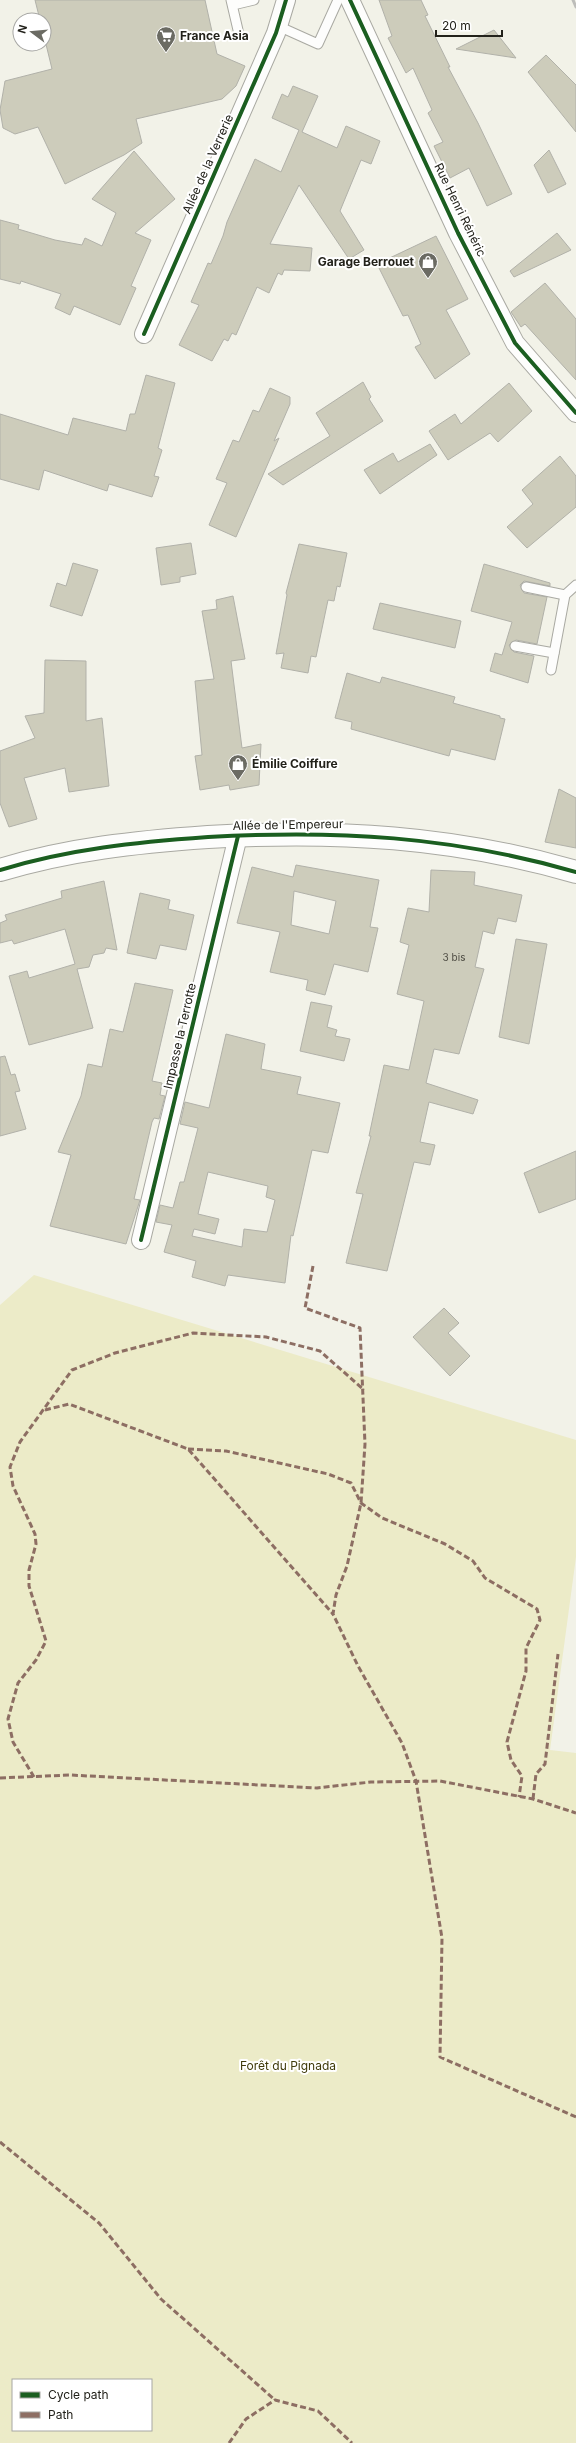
<svg xmlns="http://www.w3.org/2000/svg" width="576" height="2443" font-family="Inter,sans-serif">
<rect width="100%" height="100%" fill="#f2f2e8"/>
<!-- green -->
<path fill="#ecebc8" fill-rule="evenodd" d="M34,1275l542,165v117l-26,193 26,3v690h-576v-1138zM13,2380h138v50h-138z"/>
<!-- building -->
<g fill="#cdccbb" stroke="#b1b1a9" fill-rule="evenodd">
<polygon points="35,0 205,0 217,54 245,66 236,86 222,99 136,119 142,143 124,155 65,184 38,127 15,134 3,128 0,110 5,81 52,69 44,36 44,20 40,20"/>
<polygon points="379,0 421,0 428,15 425,16 450,67 448,67 478,123 512,194 487,206 469,168 450,178 434,146 443,142 428,113 432,110 413,68 406,73 388,38 392,36"/>
<polygon points="494,30 516,58 456,49"/>
<polygon points="546,55 576,85 576,132 528,72"/>
<polygon points="293,86 318,96 302,132 337,148 346,126 380,141 371,164 361,160 340,211 364,250 349,259 299,185 270,244 312,248 310,271 284,270 282,275 278,273 269,293 257,287 236,335 232,333 228,341 224,339 212,361 179,345 199,305 191,302 208,263 211,264 223,236 227,222 255,159 281,172 299,130 272,118 282,94 288,97"/>
<polygon points="549,150 566,184 548,193 534,165"/>
<polygon points="134,151 175,199 135,233 151,240 131,286 136,288 120,325 74,306 70,315 55,308 61,294 21,281 20,284 0,279 0,220 19,225 18,229 55,240 82,245 85,238 102,246 116,213 92,199"/>
<polygon points="557,233 571,250 514,277 510,271"/>
<polygon points="436,236 468,299 446,310 470,354 435,379 415,347 421,344 408,315 403,316 377,264"/>
<polygon points="545,283 576,319 576,380 525,324 521,327 511,312"/>
<polygon points="146,375 175,383 158,448 162,450 154,476 159,477 152,497 109,484 107,491 44,470 39,490 0,479 0,414 68,435 73,418 126,431 130,414 135,414"/>
<polygon points="363,382 371,397 369,399 383,421 283,485 268,474 330,436 316,413"/>
<polygon points="509,383 532,411 498,442 490,433 448,460 429,431 455,414 461,424"/>
<polygon points="270,388 290,397 290,404 274,441 279,438 236,537 209,525 227,483 216,479 233,440 239,442 253,410 259,412"/>
<polygon points="430,444 437,455 380,494 364,470 393,453 398,462"/>
<polygon points="560,456 576,476 576,507 527,548 507,527 533,504 522,490"/>
<polygon points="191,543 196,574 180,577 180,582 161,585 156,548"/>
<polygon points="299,544 347,553 340,587 337,586 334,601 328,600 316,657 311,656 308,673 281,668 284,653 276,654 287,595 286,593"/>
<polygon points="73,563 98,570 82,616 50,606 57,583 66,586"/>
<polygon points="484,564 550,583 550,586 524,581 520,585 524,593 547,597 537,644 516,640 509,645 514,652 534,656 528,683 490,671 495,653 502,655 512,622 471,611"/>
<polygon points="233,596 245,659 231,661 242,748 261,744 259,785 230,790 229,785 200,790 195,756 202,755 195,681 214,679 202,611 217,609 216,600"/>
<polygon points="380,603 461,621 455,648 373,629"/>
<polygon points="45,660 86,661 86,721 102,718 109,786 69,792 65,768 24,778 37,819 9,827 0,803 0,751 35,738 25,716 44,713"/>
<polygon points="347,673 380,683 382,677 455,697 453,703 500,716 500,718 505,719 495,760 451,749 449,756 351,729 352,722 335,718"/>
<polygon points="559,789 576,798 576,848 545,842"/>
<path d="M296,865l83,15 -9,47 8,1 -10,44 -34,-8 -9,31 -19,-5 2,-10 -38,-8 10,-40 -43,-9 15,-56 41,10zM294,891l42,10 -7,33 -38,-9z"/>
<polygon points="431,870 475,872 474,885 522,895 516,922 498,918 494,934 483,931 475,967 484,969 459,1054 434,1049 426,1083 478,1100 473,1114 429,1102 420,1142 435,1145 430,1165 414,1162 387,1271 346,1263 363,1194 356,1193 371,1136 369,1136 384,1065 409,1070 424,1001 397,994 409,945 400,942 408,908 429,912"/>
<polygon points="104,881 117,950 106,948 104,953 93,955 89,967 77,969 93,1028 29,1045 9,976 27,971 29,978 75,964 65,929 14,944 12,940 0,943 0,923 7,920 5,915 62,898 61,891"/>
<polygon points="140,893 170,900 168,909 194,915 186,950 160,945 156,959 127,953"/>
<polygon points="516,939 547,944 529,1044 499,1037"/>
<polygon points="135,983 173,990 152,1081 162,1083 160,1095 165,1096 159,1119 154,1118 152,1122 134,1199 140,1200 126,1244 50,1226 71,1155 58,1152 81,1096 88,1064 102,1067 110,1029 123,1032"/>
<polygon points="311,1002 332,1006 327,1027 337,1030 335,1036 350,1039 344,1061 300,1051"/>
<path d="M226,1034l39,10 -4,25 40,8 -4,17 43,9 -12,50 -16,-3 -19,86 -2,-1 -6,48 -57,-8 -3,11 -33,-9 4,-16 -32,-9 8,-27 -16,-3 4,-17 13,3 7,-26h4l14,-54 -18,-4 5,-22 24,6zM208,1172l60,14 -2,11 9,3 -8,32 -23,-3 -2,18 -50,-11 2,-7 21,5 4,-15 -21,-5z"/>
<polygon points="5,1056 11,1075 15,1074 20,1091 15,1092 26,1129 0,1136 0,1057"/>
<polygon points="576,1151 576,1199 539,1213 524,1173"/>
<polygon points="444,1308 459,1323 448,1333 470,1356 450,1376 413,1337"/>
</g>
<g fill="none" stroke-linecap="round" stroke-linejoin="round">
<defs>
<g id="service">
<polyline points="231,0 238,30"/>
<polyline points="233,5 254,0"/>
<polyline points="278,26 318,44 338,0"/>
<polyline points="526,587 565,595"/>
<polyline points="515,646 554,653"/>
<polyline points="551,670 565,595 576,585"/>
</g>
<g id="minor">
<polyline points="350,0 458,233 515,343 576,413"/>
<polyline points="144,334 276,33 286,0"/>
<polyline points="141,1240 238,836"/>
</g>
<path id="tertiary" d="M0,870c69,-21 137,-28 208,-33 130,-7 243,-1 368,35"/>
</defs>
<!-- service casing -->
<use href="#service" stroke="#a9a9a2" stroke-width="11"/>
<!-- minor casing -->
<use href="#minor" stroke="#a9a9a2" stroke-width="20"/>
<!-- tertiary casing -->
<use href="#tertiary" stroke="#a9a9a2" stroke-width="24"/>
<!-- service -->
<use href="#service" stroke="#fdfdfc" stroke-width="9"/>
<!-- minor -->
<use href="#minor" stroke="#fdfdfc" stroke-width="18"/>
<!-- tertiary -->
<use href="#tertiary" stroke="#fdfdfc" stroke-width="22"/>
<!-- rail -->
<polyline stroke="#bdbdba" stroke-width="3" points="573,0 576,7"/>
<!-- quiet -->
<g stroke="#8d6e63" stroke-width="3" stroke-dasharray="6 3" stroke-linecap="butt">
<polyline points="313,1266 305,1308 360,1328 365,1444 361,1503 347,1566 336,1595 333,1614 358,1666 402,1743 416,1781 442,1938 440,2057 576,2117"/>
<polyline points="45,1410 69,1404 188,1449 333,1614"/>
<polyline points="188,1449 226,1451 328,1474 351,1483 361,1503 382,1518 445,1544 473,1561 485,1578 537,1609 540,1620 526,1648 526,1671 507,1742 511,1760 522,1776 519,1797"/>
<polyline points="34,1777 13,1742 8,1719 18,1683 36,1660 46,1641 29,1586 29,1570 36,1544 35,1534 13,1486 10,1467 20,1442 72,1370 115,1353 193,1333 266,1337 320,1351 364,1390"/>
<polyline points="0,1778 70,1775 317,1788 371,1782 440,1781 533,1799 576,1813"/>
<polyline points="533,1799 536,1774 545,1764 558,1654"/>
<polyline points="0,2142 99,2223 161,2299 275,2400"/>
<polyline points="229,2443 246,2419 275,2400 318,2411 352,2443"/>
</g>
<defs>
<g id="cycleway">
<polyline points="350,0 458,233 515,343 576,413"/>
<polyline points="144,334 276,33 286,0"/>
<path d="M0,870c69,-21 137,-28 208,-33 130,-7 243,-1 368,35"/>
<polyline points="141,1240 238,836"/>
</g>
</defs>
<!-- cycleway casing -->
<use href="#cycleway" stroke="#fff" stroke-width="6"/>
<!-- cycleway -->
<use href="#cycleway" stroke="#1b5e20" stroke-width="4"/>
</g>
<!-- icons -->
<defs>
<symbol id="supermarket-pin" viewBox="-11 -11 22 30"><path d="M0 17L-7.5 6A9.5 9.5 0 1 1 7.5 6Z" fill="#6b6b63" stroke="#fff"/><path d="M-6-5.5h2.5l.6 2H6L4.5 2H-2.5L-4.4-4H-6ZM-1.5 3.2a1.3 1.3 0 1 0 .1 0ZM3 3.2a1.3 1.3 0 1 0 .1 0Z" fill="#fff"/></symbol>
<symbol id="shop-pin" viewBox="-11 -11 22 30"><path d="M0 17L-7.5 6A9.5 9.5 0 1 1 7.5 6Z" fill="#6b6b63" stroke="#fff"/><path d="M-5-2.5h2.3a2.7 3.5 0 0 1 5.4 0H5L5.5 6h-11ZM-1.5-2.5h3a1.5 2.3 0 0 0-3 0Z" fill="#fff"/></symbol>
</defs>
<g fill-rule="evenodd">
<use href="#supermarket-pin" x="155" y="25" width="22" height="30"/>
<use href="#shop-pin" x="417" y="251" width="22" height="30"/>
<use href="#shop-pin" x="227" y="753" width="22" height="30"/>
</g>
<g text-anchor="middle" stroke-width="4" stroke-linejoin="round" paint-order="stroke">
<!-- number labels -->
<g font-size="10" fill="#4e4c43">
<text x="454" y="961">3 bis</text>
</g>
<!-- poi labels -->
<g font-size="12" font-weight="bold" fill="#23221b" stroke="#fff" text-anchor="start">
<text x="180" y="40">France Asia</text>
<text x="414" y="266" text-anchor="end">Garage Berrouet</text>
<text x="252" y="768">Émilie Coiffure</text>
</g>
<!-- street labels -->
<g font-size="12" fill="#23221b" stroke="#fff">
<text transform="translate(208 164) rotate(-66)" y="4">Allée de la Verrerie</text>
<text transform="translate(460 210) rotate(64)" y="4">Rue Henri Rénéric</text>
<text transform="translate(288 825) rotate(-1)" y="4">Allée de l'Empereur</text>
<text transform="translate(180 1036) rotate(-77)" y="4">Impasse la Terrotte</text>
</g>
<!-- park labels -->
<g font-size="12" fill="#3f3a0a" stroke="#fff">
<text x="288" y="2070">Forêt du Pignada</text>
</g>
</g>
<!-- legend -->
<rect x="12" y="2379" width="140" height="52" fill="#ffffff" stroke="#a7a7a4"/>
<rect x="20" y="2392" width="20" height="6" fill="#1b5e20" stroke="#a7a7a4"/>
<text x="48" y="2399" font-size="12" fill="#23221b">Cycle path</text>
<rect x="20" y="2412" width="20" height="6" fill="#8d6e63" stroke="#a7a7a4"/>
<text x="48" y="2419" font-size="12" fill="#23221b">Path</text>
<!-- north arrow -->
<g transform="translate(32 32) rotate(286)"><circle r="19" fill="#ffffff" stroke="#a7a7a4"/>
<path d="M0-3L7 15L0 10L-7 15Z" fill="#6b6b63"/>
<text y="-6" font-size="11" font-weight="bold" text-anchor="middle" fill="#23221b">N</text>
</g>
<!-- scale -->
<path d="M436 30v6h66v-6" fill="none" stroke="#23221b" stroke-width="2"/>
<text x="442" y="30" font-size="12" fill="#23221b" stroke="#ffffff" stroke-width="3" paint-order="stroke">20 m</text>
</svg>
